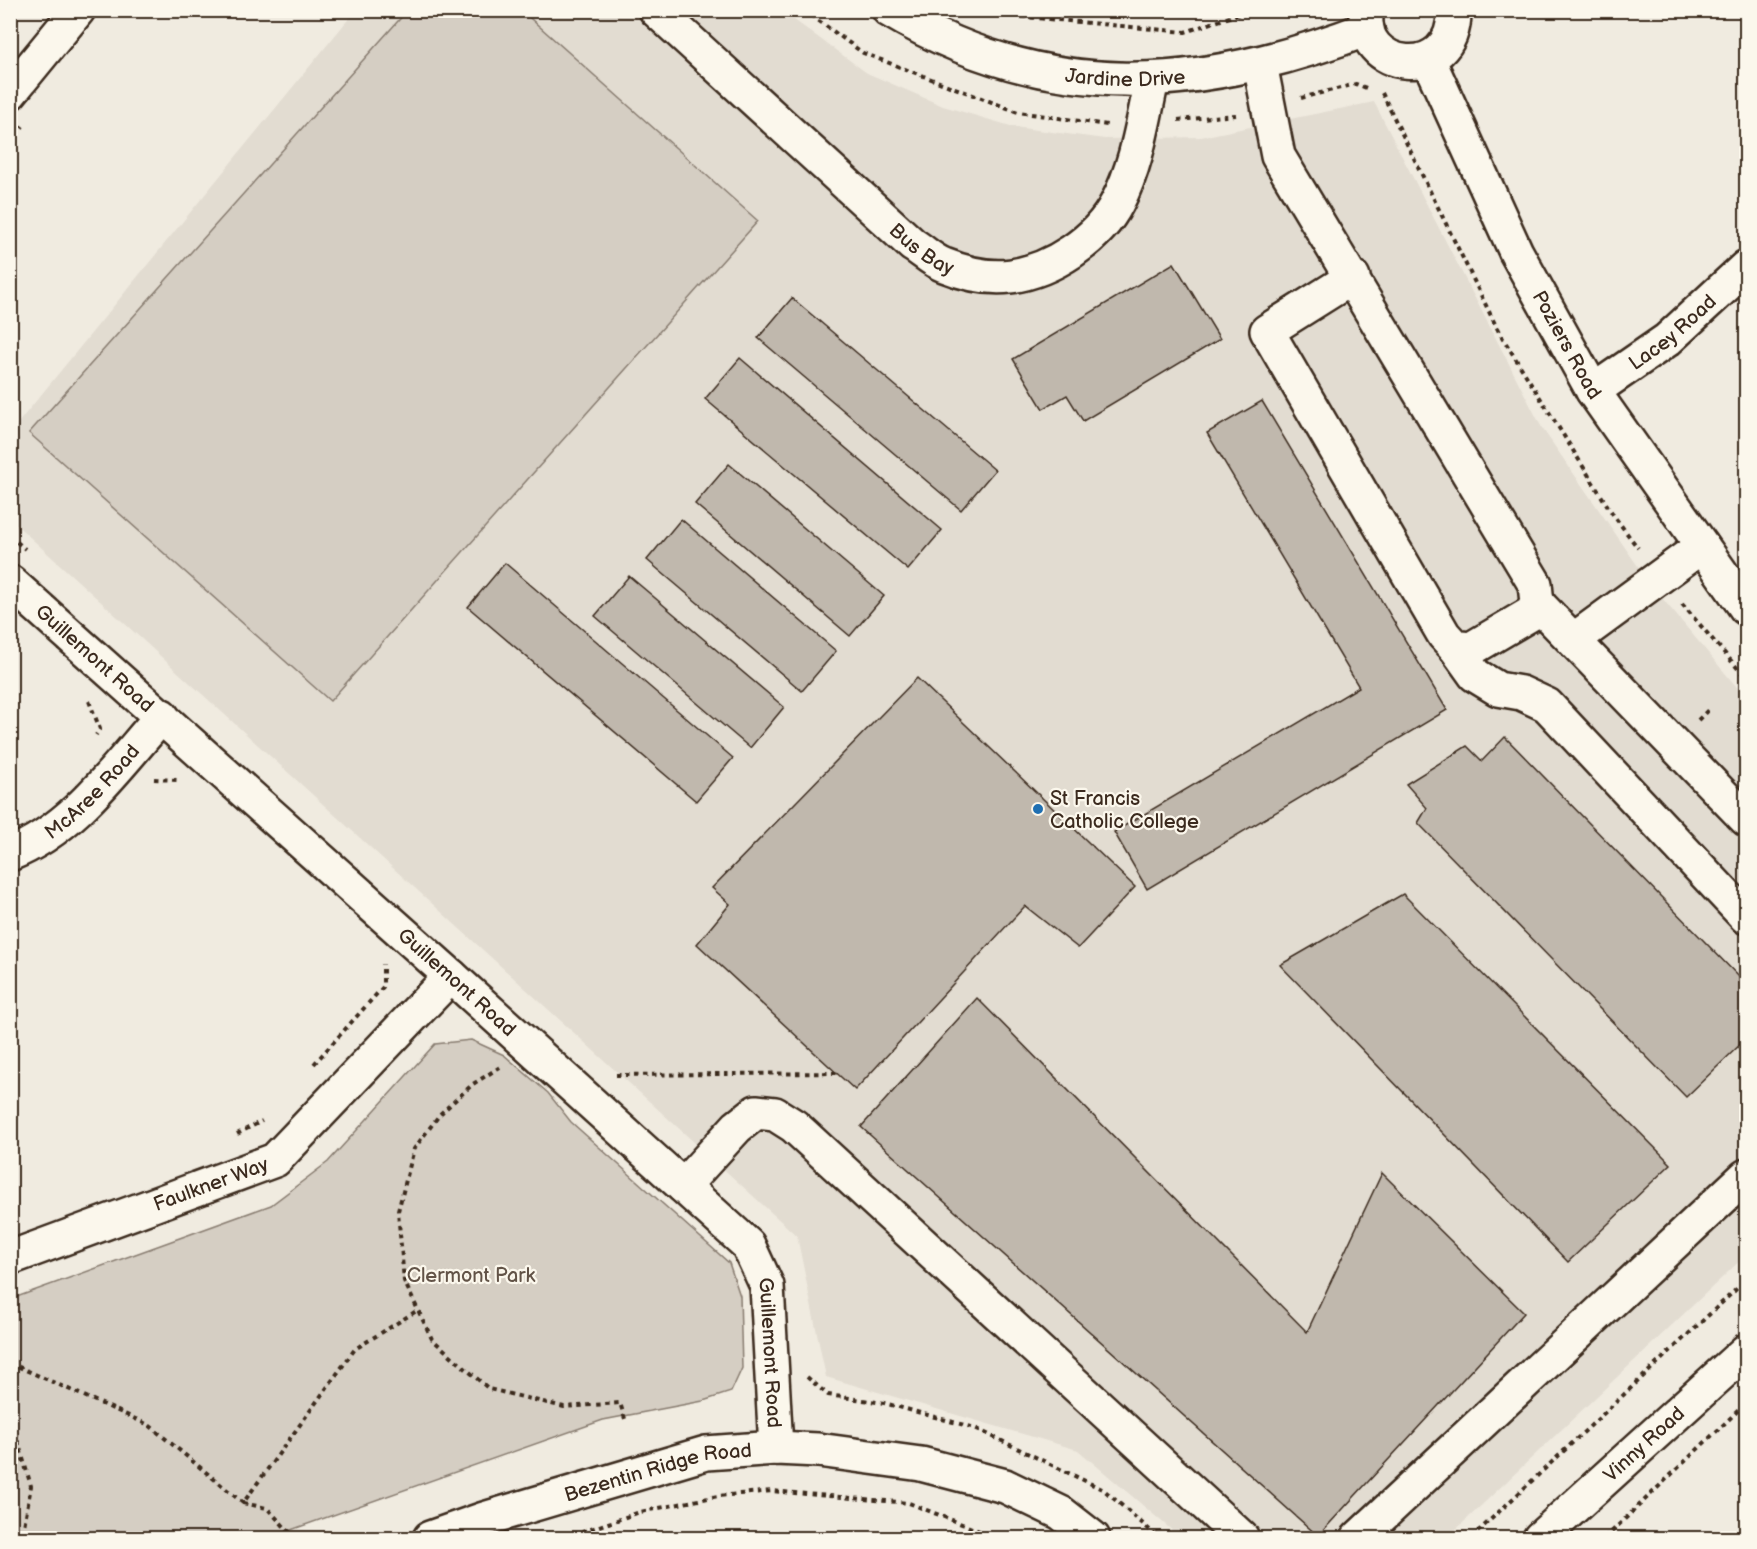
<svg xmlns="http://www.w3.org/2000/svg" width="1757" height="1549" font-family="'Balsamiq Sans',sans-serif">
<rect width="100%" height="100%" fill="#f0ebe0"/>
<filter id="ink" filterUnits="userSpaceOnUse"><feTurbulence type="fractalNoise" baseFrequency=".0167" numOctaves="2"/><feDisplacementMap in="SourceGraphic" scale="12" xChannelSelector="R" yChannelSelector="G"/><feConvolveMatrix kernelMatrix="1 2 1 2 8 2 1 2 1" color-interpolation-filters="sRGB"/></filter>
<g filter="url(#ink)">
<!-- built -->
<polygon fill="#e2dcd1" points="355,11 782,11 867,73 943,106 1014,127 1105,139 1201,137 1374,102 1542,428 1651,585 1746,698 1746,1255 1447,1538 1181,1538 1078,1450 826,1377 797,1236 11,520 10,438 18,423"/>
<!-- green -->
<g fill="#d5cec3" stroke="#887c70" stroke-width="1.5">
<polygon points="407,11 522,11 758,221 330,701 29,433"/>
<polygon points="471,1040 504,1055 548,1093 571,1122 729,1263 740,1296 742,1368 731,1392 703,1401 603,1420 268,1538 11,1538 11,1299 271,1205 328,1162 435,1044"/>
</g>
<!-- building -->
<g fill="#c0b8ad" stroke="#3b2a1e" stroke-width="1.5">
<polygon points="1174,263 1220,339 1083,421 1067,395 1043,409 1013,359"/>
<polygon points="792,298 995,470 961,510 758,338"/>
<polygon points="740,358 942,530 908,570 705,399"/>
<polygon points="1262,401 1447,710 1147,889 1114,832 1359,687 1207,433"/>
<polygon points="729,464 884,596 850,636 695,504"/>
<polygon points="681,519 836,651 802,691 647,560"/>
<polygon points="505,563 733,758 696,801 468,607"/>
<polygon points="629,576 784,707 750,748 595,616"/>
<polygon points="917,678 1135,887 1078,948 1025,906 855,1090 697,944 730,904 712,888"/>
<polygon points="1505,737 1746,984 1746,1039 1686,1097 1418,823 1427,808 1406,784 1467,746 1482,761"/>
<polygon points="1403,894 1671,1164 1568,1262 1280,965"/>
<polygon points="977,998 1307,1332 1382,1173 1524,1313 1318,1536 861,1127"/>
</g>
<g fill="none" stroke-linecap="round" stroke-linejoin="round">
<defs>
<g id="minor">
<path id="s1" d="M656,10l257,235c10,6 20,16 31,20 20,8 45,14 67,11 41,-6 87,-36 106,-73 20,-38 26,-82 35,-123"/>
<path id="s2" d="M889,10c159,95 311,83 478,19"/>
<path d="M1367,10c-13,61 89,76 87,0"/>
<path id="s3" d="M1428,59l88,193 77,139 153,217"/>
<polyline points="1260,64 1278,156 1535,584 1537,603 1532,613 1471,649 1455,647 1444,635 1267,331 1353,277"/>
<polyline points="10,93 78,10"/>
<path id="s4" d="M1593,391l74,-51 79,-73"/>
<path id="s5" d="M10,582l441,394 297,269 19,41 9,162"/>
<polyline points="1537,603 1746,819"/>
<polyline points="1575,639 1702,546"/>
<polyline points="1455,647 1475,675 1498,689 1521,693 1547,705 1746,917"/>
<path id="s6" d="M10,854c65,-26 107,-88 152,-138"/>
<polyline points="683,1186 737,1127 756,1112 775,1114 794,1126 1242,1538"/>
<path id="s7" d="M10,1258l265,-98 176,-184"/>
<path id="s8" d="M430,1538l54,-19 222,-66 70,-5 42,2 103,14 84,22 56,27 32,25"/>
<polyline points="1358,1538 1746,1176"/>
<path id="s9" d="M1540,1538l206,-187"/>
</g>
</defs>
<!-- minor casing -->
<use href="#minor" stroke="#3b2a1e" stroke-width="38"/>
<!-- path -->
<g stroke="#3b2a1e" stroke-width="4" stroke-dasharray="4.5 4.5" stroke-linecap="butt">
<polyline points="804,10 863,53 1018,112 1107,125"/>
<polyline points="996,10 1005,15 1185,32 1251,10"/>
<polyline points="1382,93 1499,332 1614,516 1638,548"/>
<polyline points="1301,98 1356,84 1369,89"/>
<polyline points="1178,120 1236,115"/>
<polyline points="10,142 23,126"/>
<polyline points="10,536 25,549"/>
<polyline points="1682,604 1746,678"/>
<polyline points="89,701 100,729 96,735"/>
<polyline points="1698,720 1710,708"/>
<polyline points="154,779 177,780"/>
<polyline points="314,1064 383,987 383,964"/>
<polyline points="500,1067 473,1084 440,1114 414,1149 398,1211 404,1281 432,1339 489,1389 564,1407 620,1403 626,1422"/>
<polyline points="616,1075 837,1073"/>
<polyline points="237,1134 262,1121"/>
<polyline points="10,1363 149,1425 243,1503 355,1349 418,1310"/>
<polyline points="807,1377 828,1395 884,1403 975,1428 1104,1490 1159,1538"/>
<polyline points="10,1425 15,1431 31,1486 22,1538"/>
<polyline points="243,1503 267,1508 295,1538"/>
<polyline points="565,1538 640,1512 718,1496 772,1491 909,1503 997,1538"/>
<polyline points="1471,1538 1746,1280"/>
<polyline points="1605,1538 1746,1403"/>
</g>
<!-- minor -->
<use href="#minor" stroke="#fbf7ec" stroke-width="33"/>
</g>
</g>
<!-- markers -->
<circle fill="#1f6fb2" stroke="#fbf7ec" stroke-width="2" cx="1038" cy="809" r="6"/>
<g text-anchor="middle" stroke-width="4.5" stroke-linejoin="round" paint-order="stroke">
<!-- street labels -->
<g font-size="20" fill="#3b2a1e" stroke="#fbf7ec">
<text dy="7" stroke="none"><textPath href="#s2" startOffset="249">Jardine Drive</textPath></text>
<text dy="7" stroke="none"><textPath href="#s1" startOffset="358">Bus Bay</textPath></text>
<text dy="7" stroke="none"><textPath href="#s4" startOffset="99">Lacey Road</textPath></text>
<text dy="7" stroke="none"><textPath href="#s3" startOffset="318">Poziers Road</textPath></text>
<text dy="7" stroke="none"><textPath href="#s5" startOffset="114">Guillemont Road</textPath></text>
<text dy="7" stroke="none"><textPath href="#s6" startOffset="104">McAree Road</textPath></text>
<text dy="7" stroke="none"><textPath href="#s5" startOffset="600">Guillemont Road</textPath></text>
<text dy="7" stroke="none"><textPath href="#s7" startOffset="214">Faulkner Way</textPath></text>
<text dy="7" stroke="none"><textPath href="#s5" startOffset="1104">Guillemont Road</textPath></text>
<text dy="7" stroke="none"><textPath href="#s9" startOffset="140">Vinny Road</textPath></text>
<text dy="7" stroke="none"><textPath href="#s8" startOffset="238">Bezentin Ridge Road</textPath></text>
</g>
<!-- poi labels -->
<g font-size="20" fill="#3b2a1e" stroke="#fbf7ec" text-anchor="start">
<text x="1050" y="805">St Francis<tspan x="1050" dy="23">Catholic College</tspan></text>
</g>
<!-- park labels -->
<g font-size="20" fill="#625347" stroke="#fbf7ec">
<text x="471" y="1282">Clermont Park</text>
</g>
</g>
<!-- margin -->
<rect width="1757" height="1549" fill="none" stroke="#fbf7ec" stroke-width="36"/>
<rect x="18" y="18" width="1721" height="1513" fill="none" stroke="#3b2a1e" stroke-width="2" filter="url(#ink)"/>
</svg>
